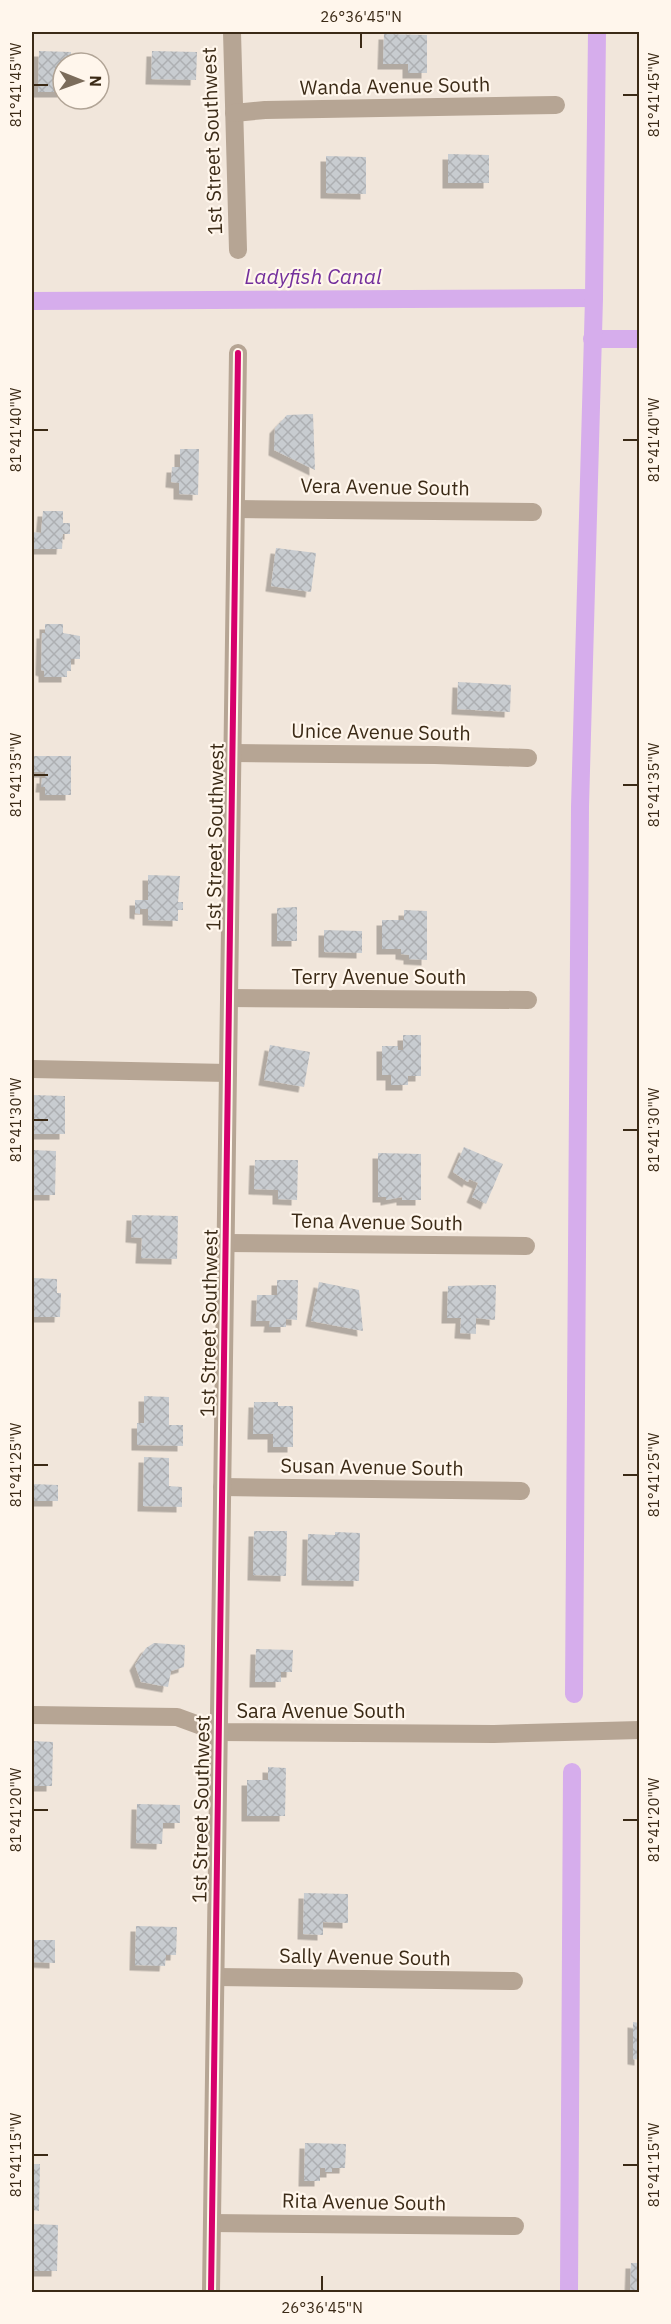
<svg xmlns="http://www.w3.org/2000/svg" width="671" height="2324" font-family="'IBM Plex Sans',sans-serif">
<defs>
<pattern id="building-cross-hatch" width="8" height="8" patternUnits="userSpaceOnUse" patternTransform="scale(1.5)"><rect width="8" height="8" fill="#c8ccd0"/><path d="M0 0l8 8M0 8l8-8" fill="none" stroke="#adafb2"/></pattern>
<filter id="shadow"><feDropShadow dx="-5.5" dy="5.5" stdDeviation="0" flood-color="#0004"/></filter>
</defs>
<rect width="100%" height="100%" fill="#f1e6db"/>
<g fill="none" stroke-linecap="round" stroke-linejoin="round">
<!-- canal -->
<g stroke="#d6adec" stroke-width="18">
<polyline points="32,301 594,298"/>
<polyline points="592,339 640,339"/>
<polyline points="574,1694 580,807 594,298 597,32"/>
<polyline points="569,2292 572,1772"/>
</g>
</g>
<!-- building -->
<g fill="url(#building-cross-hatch)" filter="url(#shadow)">
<polygon points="384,34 427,35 427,73 408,73 408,64 383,64"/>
<polygon points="39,51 71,52 71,63 63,63 63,92 38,92"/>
<polygon points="152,51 197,52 196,80 151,79"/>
<polygon points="448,154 489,155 489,183 448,183"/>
<polygon points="326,156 366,157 366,194 326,193"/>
<polygon points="313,414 315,470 274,450 275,428 287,415"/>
<polygon points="180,449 199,449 198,495 179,494 179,483 171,482 172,467 180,467"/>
<polygon points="43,511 63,511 63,523 70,523 70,534 63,534 62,549 32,549 32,532 41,533"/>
<polygon points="276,548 316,553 311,592 271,586"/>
<polygon points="45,624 63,624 63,633 80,636 80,659 71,659 71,671 67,671 67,677 44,677 44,671 41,670 42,633 45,633"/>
<polygon points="458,682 511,685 510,712 457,709"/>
<polygon points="32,756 71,756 71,795 45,795 45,787 41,787 42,778 45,778 45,772 32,772"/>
<polygon points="148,875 180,876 178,902 183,902 183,910 178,910 178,921 148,920 148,909 140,909 140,914 135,913 135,900 148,900"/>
<polygon points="297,907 297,941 277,941 277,908"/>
<polygon points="404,910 427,911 427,960 409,959 409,955 401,954 401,949 382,949 382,920 404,920"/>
<polygon points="324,930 362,931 362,953 324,952"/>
<polygon points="403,1035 421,1035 421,1076 408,1076 408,1085 391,1085 391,1075 382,1075 382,1046 398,1046 398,1050 403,1050"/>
<polygon points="270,1045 310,1052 304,1087 264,1080"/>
<polygon points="32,1095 65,1096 65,1134 32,1134"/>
<polygon points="464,1147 503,1164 486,1204 472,1197 478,1183 469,1179 468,1182 453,1172"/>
<polygon points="32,1150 56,1151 55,1195 32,1195"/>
<polygon points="378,1153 421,1154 421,1200 402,1200 402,1197 386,1200 386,1197 378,1197"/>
<polygon points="255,1160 298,1160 297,1200 278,1199 278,1190 254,1189"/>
<polygon points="132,1215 178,1216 177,1259 141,1258 142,1238 131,1237"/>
<polygon points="32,1278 57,1279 57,1293 61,1293 60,1317 32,1317"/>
<polygon points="277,1280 298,1280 297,1320 286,1319 286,1327 269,1327 270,1321 256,1321 257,1295 277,1295"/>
<polygon points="319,1282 359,1290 363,1331 311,1321"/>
<polygon points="489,1285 496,1285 495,1320 476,1318 476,1334 460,1333 461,1318 447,1318 448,1286"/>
<polygon points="144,1396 169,1397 169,1425 183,1425 183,1446 137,1445 137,1423 144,1423"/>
<polygon points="254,1402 278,1402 278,1406 293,1406 293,1447 273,1447 273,1434 253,1434"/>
<polygon points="144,1457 169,1458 169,1486 182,1487 182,1507 143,1506"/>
<polygon points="32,1484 58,1485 58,1501 32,1501"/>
<polygon points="254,1531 287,1531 286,1576 253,1575"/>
<polygon points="335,1532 360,1533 359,1581 307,1580 308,1534 335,1535"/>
<polygon points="154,1643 185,1645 184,1667 171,1671 168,1687 141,1682 135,1665 146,1648"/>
<polygon points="256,1649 293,1650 292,1672 281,1672 281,1682 255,1682"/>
<polygon points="32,1741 53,1742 52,1786 32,1786"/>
<polygon points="268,1767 286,1768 285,1816 247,1816 247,1780 268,1780"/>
<polygon points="137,1804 180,1805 180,1823 163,1823 162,1844 136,1843"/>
<polygon points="304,1893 348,1894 348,1923 323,1922 323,1935 303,1934"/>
<polygon points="136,1926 177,1927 176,1955 166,1955 165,1966 135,1965"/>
<polygon points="32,1940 55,1940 55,1963 32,1962"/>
<polygon points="633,2022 640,2023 640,2060 633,2059"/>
<polygon points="305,2143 346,2144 345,2168 332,2168 332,2172 325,2172 325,2168 320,2168 320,2181 304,2181"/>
<polygon points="32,2164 40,2164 39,2211 32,2210"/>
<polygon points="32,2224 58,2225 57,2271 32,2271"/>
<polygon points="631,2263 640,2263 640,2292 630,2292"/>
</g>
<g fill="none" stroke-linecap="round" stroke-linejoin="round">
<!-- minor -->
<g stroke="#b6a594" stroke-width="18">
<polyline points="232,32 238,250"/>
<polyline points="234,113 265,110 556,105"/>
<polyline points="237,509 533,512"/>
<polyline points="233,753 435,755 528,758"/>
<polyline points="229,998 528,1000"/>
<polyline points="32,1069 228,1073"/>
<polyline points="227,1243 526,1246"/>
<polyline points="222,1487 521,1491"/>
<polyline points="32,1715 177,1717 218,1732 494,1734 640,1730"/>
<polyline points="216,1977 514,1981"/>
<polyline points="212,2223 515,2226"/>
<polyline points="211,2292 238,353"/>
</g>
<defs>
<polyline id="cycleway" points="211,2292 238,353"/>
</defs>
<!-- cycleway casing -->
<use href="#cycleway" stroke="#fff6ec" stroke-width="10"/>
<!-- cycleway -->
<use href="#cycleway" stroke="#d6006c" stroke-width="6"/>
</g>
<!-- ticks -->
<path fill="none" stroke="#3b2a16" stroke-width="2" d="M361,48v-15M33,85h15M623,95h15M33,430h15M623,440h15M33,775h15M623,785h15M33,1120h15M623,1130h15M33,1465h15M623,1475h15M33,1810h15M623,1820h15M33,2155h15M623,2165h15M322,2291v-15"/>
<g text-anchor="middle" stroke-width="4.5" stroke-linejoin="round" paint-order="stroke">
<!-- street labels -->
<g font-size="20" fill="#3b2a16" stroke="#fff6ec">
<text transform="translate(395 86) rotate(-1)" y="7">Wanda Avenue South</text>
<text transform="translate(212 141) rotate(-92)" y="7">1st Street Southwest</text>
<text transform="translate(385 487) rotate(1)" y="7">Vera Avenue South</text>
<text transform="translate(381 732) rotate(1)" y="7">Unice Avenue South</text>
<text transform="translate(215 837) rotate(-89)" y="7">1st Street Southwest</text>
<text x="379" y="984">Terry Avenue South</text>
<text transform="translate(377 1222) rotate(1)" y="7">Tena Avenue South</text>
<text transform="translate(209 1323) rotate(-89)" y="7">1st Street Southwest</text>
<text transform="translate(372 1467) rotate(1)" y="7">Susan Avenue South</text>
<text x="321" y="1718">Sara Avenue South</text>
<text transform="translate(201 1809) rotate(-89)" y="7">1st Street Southwest</text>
<text transform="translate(365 1957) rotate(1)" y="7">Sally Avenue South</text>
<text transform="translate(364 2202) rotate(1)" y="7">Rita Avenue South</text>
</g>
<!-- water labels -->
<g font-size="21" font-style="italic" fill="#732f9c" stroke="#fff6ec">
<text x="313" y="284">Ladyfish Canal</text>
</g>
</g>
<!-- border -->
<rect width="671" height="2324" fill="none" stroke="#fff6ec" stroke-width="66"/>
<!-- north arrow -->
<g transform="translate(81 81) rotate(91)"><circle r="28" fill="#fff6ec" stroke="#b1a496" stroke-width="1.5"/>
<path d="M0-4.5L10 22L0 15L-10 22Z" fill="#7b6c5b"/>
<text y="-9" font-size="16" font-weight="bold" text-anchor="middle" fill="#3b2a16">N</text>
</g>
<rect x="33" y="33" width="605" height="2258" fill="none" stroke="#3b2a16" stroke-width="2"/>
<g font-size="15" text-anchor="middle" fill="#3b2a16">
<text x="361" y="22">26°36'45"N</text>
<text transform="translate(16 85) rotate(-90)" y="5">81°41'45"W</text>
<text transform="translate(654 95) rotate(-90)" y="5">81°41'45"W</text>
<text transform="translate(16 430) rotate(-90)" y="5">81°41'40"W</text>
<text transform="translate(654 440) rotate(-90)" y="5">81°41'40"W</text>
<text transform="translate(16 775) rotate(-90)" y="5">81°41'35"W</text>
<text transform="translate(654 785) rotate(-90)" y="5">81°41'35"W</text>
<text transform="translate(16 1120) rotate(-90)" y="5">81°41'30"W</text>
<text transform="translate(654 1130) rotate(-90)" y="5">81°41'30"W</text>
<text transform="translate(16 1465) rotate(-90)" y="5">81°41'25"W</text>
<text transform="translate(654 1475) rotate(-90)" y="5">81°41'25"W</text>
<text transform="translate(16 1810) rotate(-90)" y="5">81°41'20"W</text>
<text transform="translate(654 1820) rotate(-90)" y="5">81°41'20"W</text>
<text transform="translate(16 2155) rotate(-90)" y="5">81°41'15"W</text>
<text transform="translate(654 2165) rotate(-90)" y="5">81°41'15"W</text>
<text x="322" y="2313">26°36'45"N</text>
</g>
</svg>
